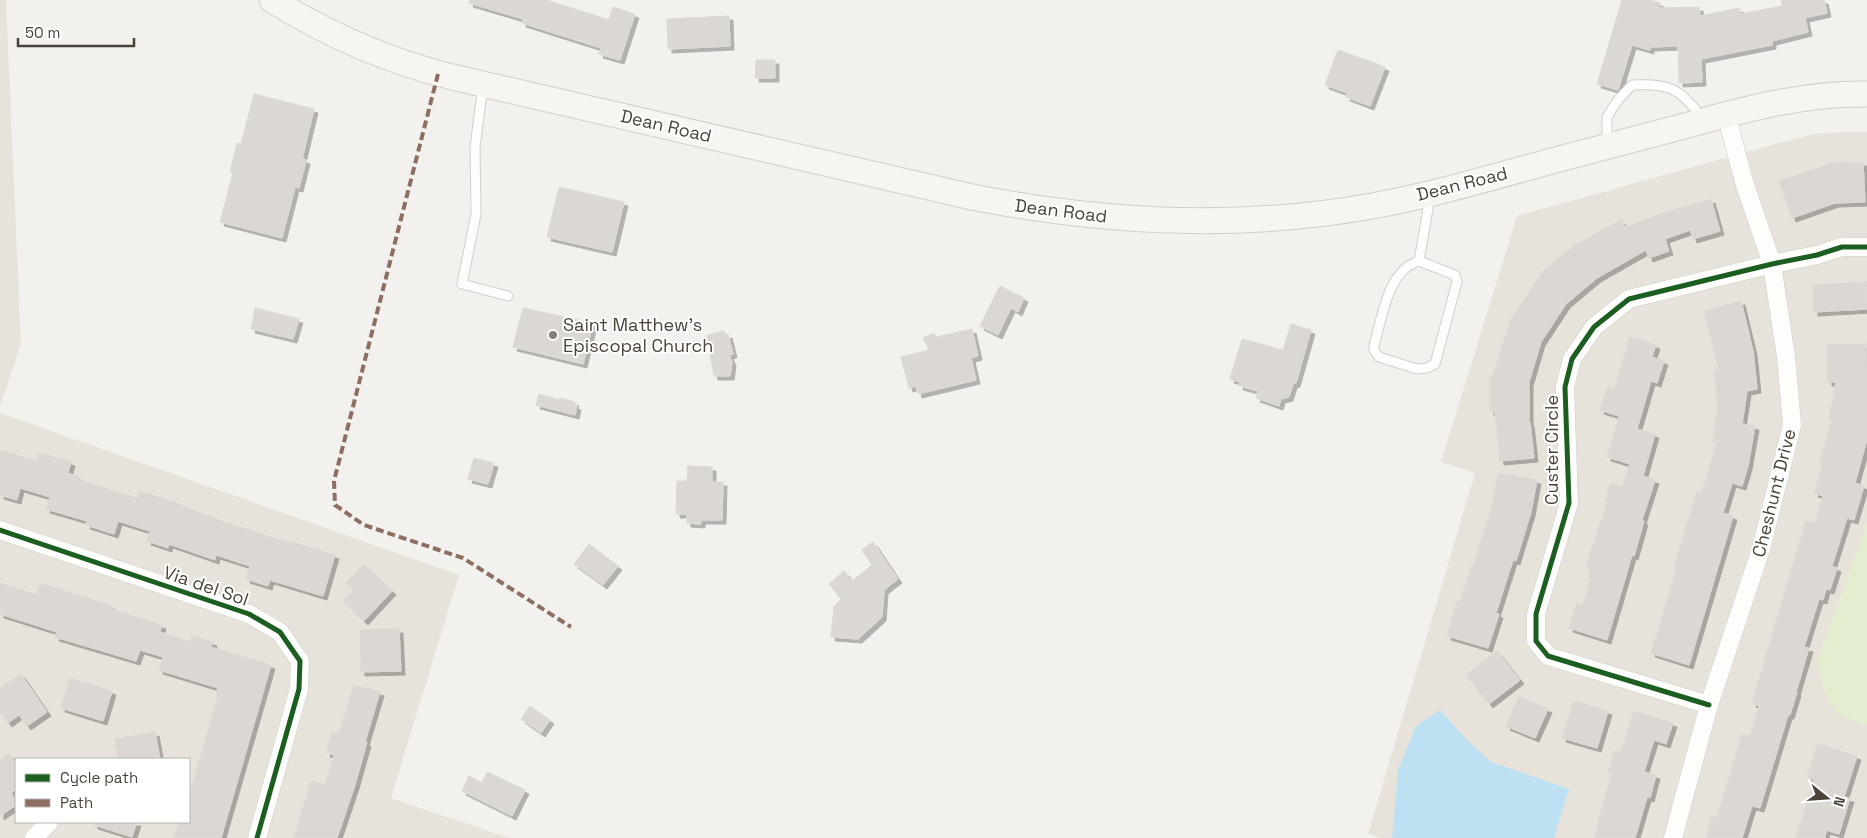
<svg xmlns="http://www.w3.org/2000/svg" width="1867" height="838" font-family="'Space Grotesk',sans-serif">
<defs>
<filter id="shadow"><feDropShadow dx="4" dy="4" stdDeviation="0" flood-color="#0004"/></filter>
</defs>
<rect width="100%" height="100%" fill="#f3f1ee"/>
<!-- residential -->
<g fill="#e7e3db" fill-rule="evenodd">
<polygon points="0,0 6,0 21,344 0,407"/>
<polygon points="1848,132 1867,132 1867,838 1381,838 1368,834 1475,473 1441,462 1517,216 1779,143 1814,134"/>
<path d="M0,413l459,162 -68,223 118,40h-509zM16,759h173v63h-173z"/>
</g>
<!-- green -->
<polygon fill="#e2eece" points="1867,524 1867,725 1840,715 1828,703 1817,662"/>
<!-- water -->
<polygon fill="#bde0f2" points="1440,710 1469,742 1491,762 1569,789 1554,838 1392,838 1398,770 1416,726"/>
<!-- building -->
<g fill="#dbd8d4" stroke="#dcd8d3" filter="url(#shadow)">
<polygon points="470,0 547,0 609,20 613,7 635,14 620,60 599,54 601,48 522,23 523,19 469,3"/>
<polygon points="1622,0 1650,0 1660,3 1659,8 1699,7 1700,16 1739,8 1740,14 1782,6 1781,0 1824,0 1827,13 1805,18 1808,32 1772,41 1772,45 1701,59 1702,82 1679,83 1678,46 1650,47 1650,50 1632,45 1618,90 1597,84"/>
<polygon points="729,16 730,46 668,49 667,19"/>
<polygon points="1338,50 1385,67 1370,106 1346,97 1347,93 1325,85"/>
<polygon points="756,60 775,60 775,78 755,78"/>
<polygon points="254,94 314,109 302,159 306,160 299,188 295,187 282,238 220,222 233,173 230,172 237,143 241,144"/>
<polygon points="1863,162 1865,202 1835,203 1792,218 1779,181 1827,165 1827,163"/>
<polygon points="559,187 624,202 612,252 547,237"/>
<polygon points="1711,199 1720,231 1693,239 1690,230 1665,239 1669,251 1649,258 1646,250 1597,278 1566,304 1541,342 1529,382 1529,422 1530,422 1534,458 1500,461 1495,412 1490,412 1490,376 1493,376 1510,321 1542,272 1573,246 1621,220 1625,227 1670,211"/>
<polygon points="1867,282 1867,309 1814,312 1813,285"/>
<polygon points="1000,286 1024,298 1018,312 1011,308 998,335 980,326"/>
<polygon points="1741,301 1753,351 1757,389 1747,391 1742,424 1755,426 1748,466 1742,486 1732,483 1723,513 1733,516 1689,665 1651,653 1677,568 1674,567 1697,492 1702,493 1717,442 1713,442 1718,405 1714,370 1719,370 1704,311"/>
<polygon points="255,308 299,319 293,339 251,329"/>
<polygon points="523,308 593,323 583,364 513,347"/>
<polygon points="1291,324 1311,330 1296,383 1293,384 1289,397 1281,399 1279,406 1256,398 1258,391 1239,386 1240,382 1230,379 1242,339 1283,350"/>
<polygon points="972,329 978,356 971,358 976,380 918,394 916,386 909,388 901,357 929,350 923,338 934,333 936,337"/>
<polygon points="724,331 725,335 728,334 733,354 729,355 732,362 730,376 714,376 707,335"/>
<polygon points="1630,337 1656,345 1652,357 1664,361 1657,383 1651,381 1637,429 1655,434 1643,476 1655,480 1642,520 1644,521 1634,556 1632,555 1607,640 1569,628 1577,603 1583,605 1591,579 1588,578 1591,568 1586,566 1607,503 1605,502 1610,484 1622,487 1630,464 1607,457 1619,416 1600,410 1607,388 1614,390"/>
<polygon points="1866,344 1867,439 1855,483 1864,486 1854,520 1847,518 1832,566 1837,568 1830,590 1826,589 1823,600 1819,599 1804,647 1809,648 1796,692 1797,692 1790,715 1788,715 1760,808 1752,806 1742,838 1706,838 1712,816 1717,818 1742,734 1750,736 1759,706 1752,703 1806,521 1815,523 1823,496 1814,493 1823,464 1820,463 1832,420 1829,420 1836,382 1828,382 1827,345"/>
<polygon points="539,394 559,400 560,398 575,402 574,405 577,406 575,415 536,405"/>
<polygon points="0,450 37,461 39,453 71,462 68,473 79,477 78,480 137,498 140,491 182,505 182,506 227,523 293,544 293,542 335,555 323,596 270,580 268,586 246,579 250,566 216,555 215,560 169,544 168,548 147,541 150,531 118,521 114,534 86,525 87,521 46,509 50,497 20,488 17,500 0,495"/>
<polygon points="474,458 494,463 488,484 468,479"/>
<polygon points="688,466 712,467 712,482 723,482 722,520 701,520 701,524 687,523 687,514 676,514 677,481 687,481"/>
<polygon points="1498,473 1537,480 1531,512 1516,561 1513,560 1496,613 1499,614 1488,648 1447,636 1457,601 1460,602 1472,566 1473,567 1493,503"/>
<polygon points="873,542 898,579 884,590 882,617 858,639 831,637 834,606 841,599 829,584 844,571 852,581 872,565 862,550"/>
<polygon points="589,544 618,566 603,585 574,564"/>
<polygon points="364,564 392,591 364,621 343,601 353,590 346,583"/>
<polygon points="0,583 37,595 41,583 112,606 111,609 162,625 160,632 190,642 192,636 213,642 211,647 271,665 221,838 174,838 179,822 189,822 189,796 218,696 216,695 218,688 159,670 163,657 140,650 136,661 55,637 57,632 0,614"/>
<polygon points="399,629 401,671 361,672 360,630"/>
<polygon points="1497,651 1520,680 1489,704 1466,675"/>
<polygon points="21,674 47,712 27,726 19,715 8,723 0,712 0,688"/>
<polygon points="70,678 112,691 103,721 61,708"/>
<polygon points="354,685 380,692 365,742 367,742 355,785 337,838 294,838 311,781 325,785 334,755 326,753 332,732 339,734"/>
<polygon points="1519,696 1548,709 1535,738 1506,726"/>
<polygon points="1574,701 1608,711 1597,748 1562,738"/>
<polygon points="530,706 550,720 541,733 521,719"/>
<polygon points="1634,711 1673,723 1666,744 1654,740 1644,772 1656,775 1650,798 1647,797 1635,838 1595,838 1598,826 1597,825 1612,773 1608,772 1615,750 1621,752"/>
<polygon points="155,732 160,759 118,759 115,739"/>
<polygon points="1818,744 1857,756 1844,797 1850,798 1839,834 1826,830 1825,838 1796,838 1814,780 1807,777"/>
<polygon points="9,754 16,763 16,789 11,793 16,801 16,805 0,816 0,760"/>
<polygon points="487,772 525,790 512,816 462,791 469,776 482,783"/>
<polygon points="94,822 137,822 132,837 94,825"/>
</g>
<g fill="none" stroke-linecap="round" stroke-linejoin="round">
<defs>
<g id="lane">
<polyline points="483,85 475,147 476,214 462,284 508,296"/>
<path d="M1607,145v-28l11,-17 14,-15c37,-2 48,3 70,33"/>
<path d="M1419,261l36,14 2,7 -22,82 -8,4 -10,1 -38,-12 -5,-7v-5c9,-29 13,-74 45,-84z"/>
<polyline points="1419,261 1428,209 1429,195"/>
</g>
<g id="street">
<polyline points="0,530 249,614 280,632 300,661 299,689 257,838"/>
<polyline points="1709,705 1548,656 1536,641 1536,614 1569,503 1565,387 1572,359 1594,327 1629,299 1772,264 1817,255 1842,247 1867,247"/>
<polyline points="34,838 49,822"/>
<polyline points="1673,838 1709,705 1761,549 1792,425 1786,357 1772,264 1745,185 1726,114"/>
</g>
<path id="secondary" d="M272,0c55,34 114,60 176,76l524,121c132,26 267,33 400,9 65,-12 128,-31 191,-48 43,-11 86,-23 129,-34 57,-16 115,-31 175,-30"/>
</defs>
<!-- lane casing -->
<use href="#lane" stroke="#d1cfcb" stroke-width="11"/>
<!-- street casing -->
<use href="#street" stroke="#d1cfcb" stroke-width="19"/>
<!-- secondary casing -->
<use href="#secondary" stroke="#d3cec4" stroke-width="27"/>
<!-- lane -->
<use href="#lane" stroke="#fdfdfc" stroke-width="9"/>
<!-- street -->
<use href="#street" stroke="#fdfdfc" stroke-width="18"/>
<!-- secondary -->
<use href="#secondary" stroke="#f7f5f1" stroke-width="25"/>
<!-- quiet -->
<polyline stroke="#8d6e63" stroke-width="4" stroke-dasharray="8 4" stroke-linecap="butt" points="438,74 334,481 335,505 364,525 463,558 571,627"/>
<defs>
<g id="cycleway">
<polyline points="0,530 249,614 280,632 300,661 299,689 257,838"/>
<polyline points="1709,705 1548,656 1536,641 1536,614 1569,503 1565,387 1572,359 1594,327 1629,299 1772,264 1817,255 1842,247 1867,247"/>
</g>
</defs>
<!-- cycleway casing -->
<use href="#cycleway" stroke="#fff" stroke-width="8"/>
<!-- cycleway -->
<use href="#cycleway" stroke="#1b5e20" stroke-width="5"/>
</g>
<!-- markers -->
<circle fill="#868078" stroke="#fff" stroke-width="2" cx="553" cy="335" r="5"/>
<g text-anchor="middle" stroke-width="4" stroke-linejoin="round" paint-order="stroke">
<!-- street labels -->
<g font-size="18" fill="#4b4338" stroke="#fff">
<text transform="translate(666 126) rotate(13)" y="6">Dean Road</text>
<text transform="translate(1462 184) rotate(-14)" y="6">Dean Road</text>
<text transform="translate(1061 211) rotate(7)" y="6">Dean Road</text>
<text transform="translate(1552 450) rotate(-90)" y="6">Custer Circle</text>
<text transform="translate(1774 493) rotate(-76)" y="6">Cheshunt Drive</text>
<text transform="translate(206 586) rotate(19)" y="6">Via del Sol</text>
</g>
<!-- poi labels -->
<g font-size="18" fill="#4b4338" stroke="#fff" text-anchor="start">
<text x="563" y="331">Saint Matthew's<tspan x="563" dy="21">Episcopal Church</tspan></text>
</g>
</g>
<!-- legend -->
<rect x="15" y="758" width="175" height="65" fill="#ffffff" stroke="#b7b4af"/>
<rect x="25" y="774" width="25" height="8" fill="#1b5e20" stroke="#b7b4af"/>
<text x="60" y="783" font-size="15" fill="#4b4338">Cycle path</text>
<rect x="25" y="799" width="25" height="8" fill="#8d6e63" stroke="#b7b4af"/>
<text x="60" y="808" font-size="15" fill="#4b4338">Path</text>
<!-- north arrow -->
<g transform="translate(1827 798) rotate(107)" stroke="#ffffff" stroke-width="4" paint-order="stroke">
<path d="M0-4L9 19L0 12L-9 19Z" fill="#4b4338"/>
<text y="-8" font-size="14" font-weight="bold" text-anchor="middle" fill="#4b4338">N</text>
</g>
<!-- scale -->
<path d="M18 38v8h116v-8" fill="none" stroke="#4b4338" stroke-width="2.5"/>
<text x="25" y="38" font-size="15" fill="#4b4338" stroke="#ffffff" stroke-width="4" paint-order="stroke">50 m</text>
</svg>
